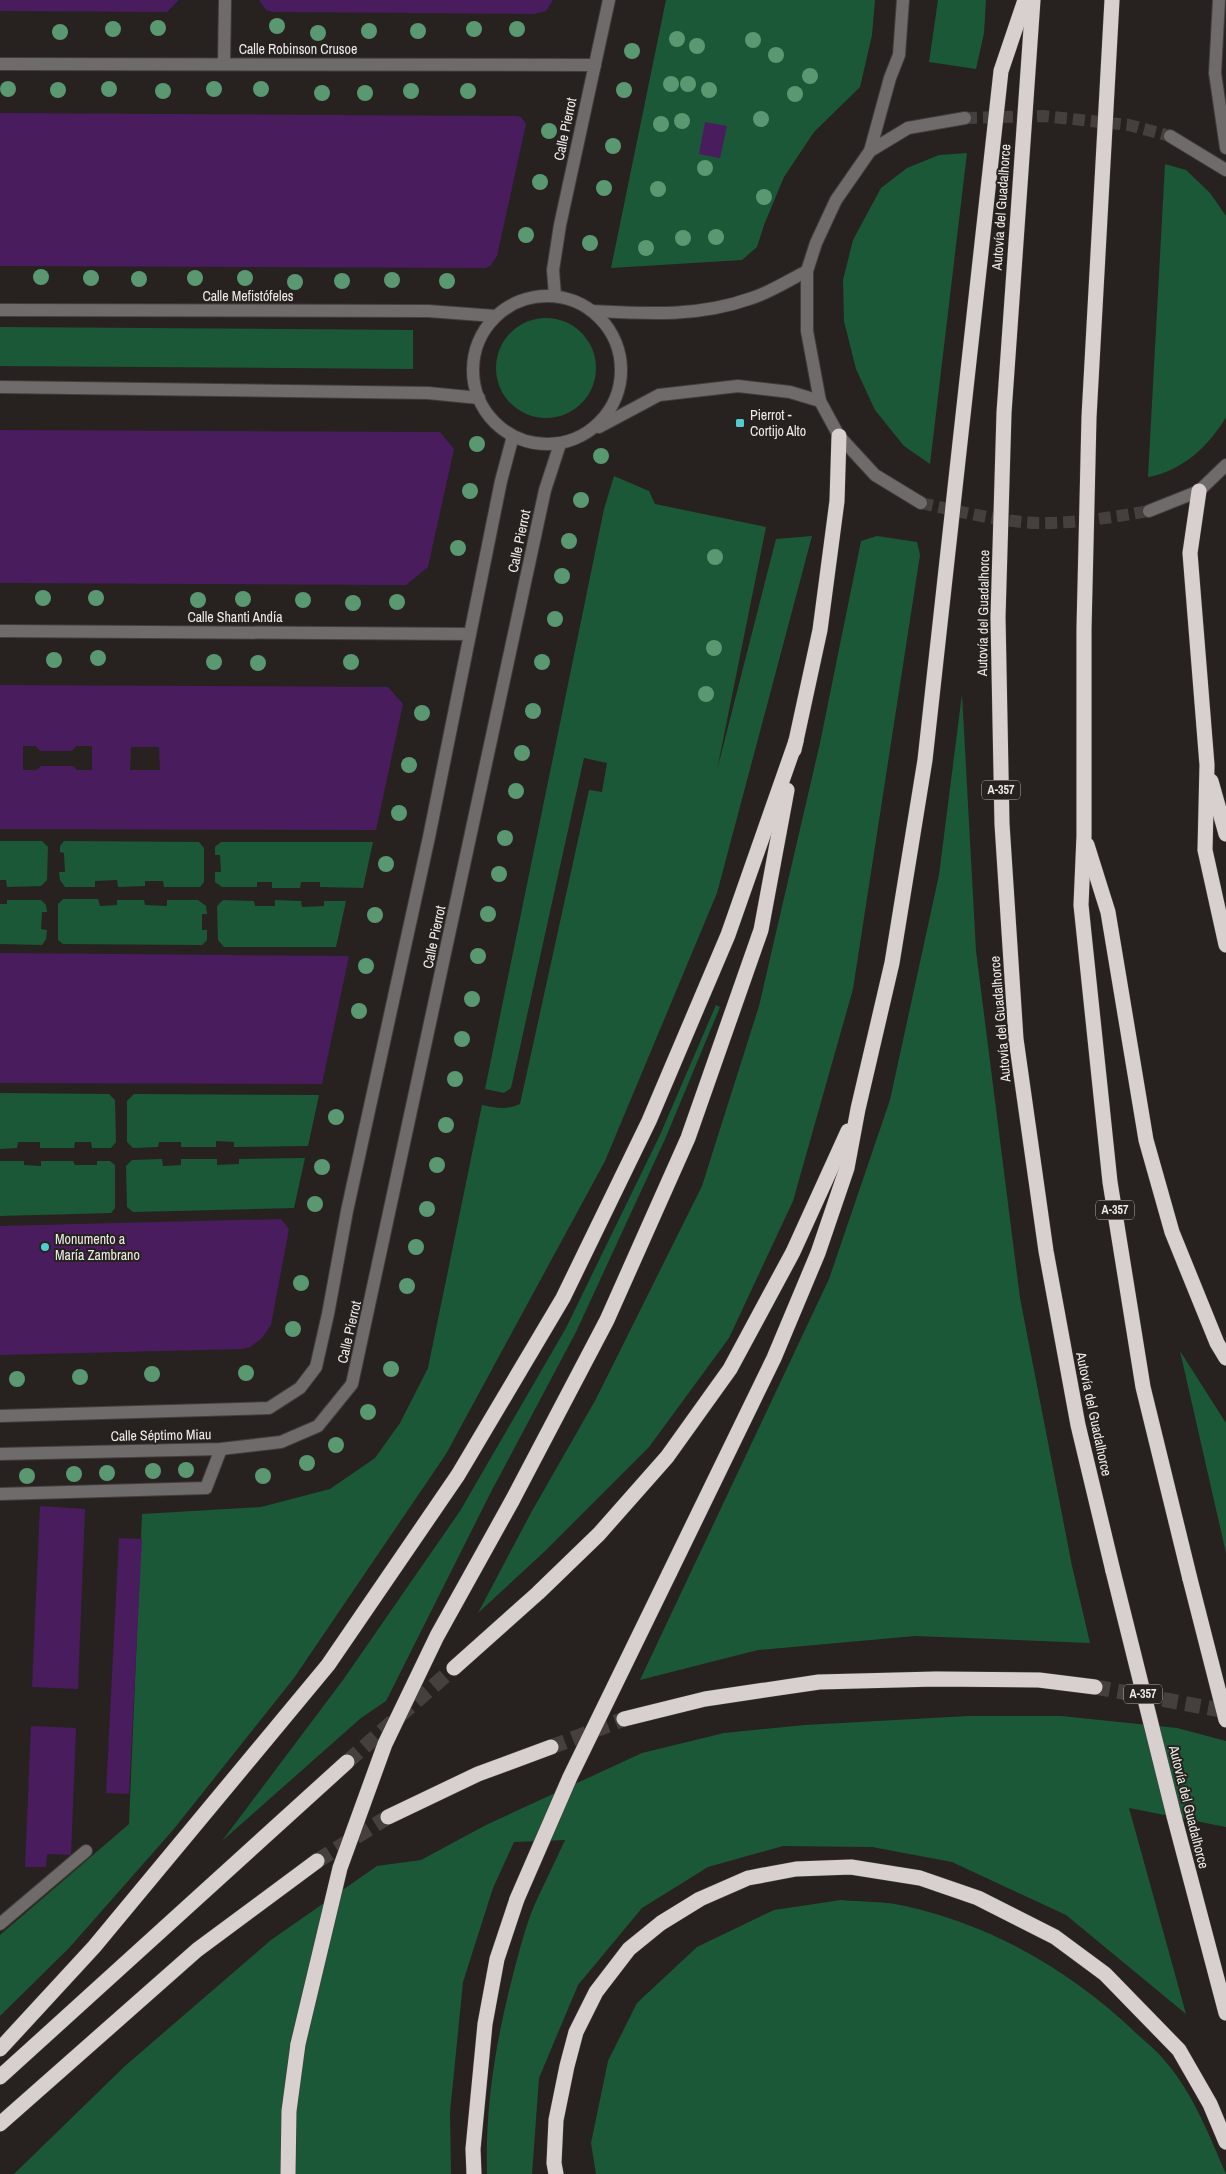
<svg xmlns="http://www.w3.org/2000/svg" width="1226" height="2174" font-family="'Archivo Narrow',sans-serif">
<rect width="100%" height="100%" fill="#27221f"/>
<!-- green -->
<g fill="#1b5837">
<polygon points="666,0 875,0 872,35 860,87 814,132 784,177 764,225 757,247 742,260 611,268"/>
<polygon points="938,0 986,0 984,33 976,69 929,62"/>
<polygon points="967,153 930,464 904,446 875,410 856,369 844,321 843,280 853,240 881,188 907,168 939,155"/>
<path d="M1165,164l21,6 24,23 16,23v201c-17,29 -44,54 -78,60z"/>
<circle cx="546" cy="368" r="50"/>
<polygon points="0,327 413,330 413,369 0,366"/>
<path d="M614,476l35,15 6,13 111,23 -49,243 59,-231 36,-3 -95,357 -112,268 -159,293 -152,224 -121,152 -104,118 -69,68v-81l129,-111 13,-310 119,-7 69,-18 45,-31 25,-35 28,-55 54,-263c14,3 25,5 38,-1l69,-314 13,2 5,-29 -23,-5 -73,330 -7,5 -19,-4 119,-580z"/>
<polygon points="877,536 917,542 920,555 853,989 793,1201 729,1338 649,1447 544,1552 478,1613 532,1511 596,1399 702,1186 759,1006 820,743 861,541"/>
<polygon points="962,694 976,951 1020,1298 1072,1566 1090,1643 915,1636 758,1650 640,1680 829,1279 890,1100 939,875"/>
<polygon points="0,841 42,841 48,847 47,880 41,886 7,887 6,880 0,880"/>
<polygon points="64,841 199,842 204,848 204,882 200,887 164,887 163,881 145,881 145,886 118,887 117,880 95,881 95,887 65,887 60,880 59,872 65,872 64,853 60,852 60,846"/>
<polygon points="221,842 373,842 363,888 320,887 320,882 301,882 300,888 272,888 272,882 257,882 257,887 222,887 215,882 215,872 221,872 220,855 215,855 215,847"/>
<polygon points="63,899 98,899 100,906 117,905 117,900 144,900 145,905 167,906 167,900 198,900 206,906 207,914 202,914 202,930 207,930 207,940 202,945 63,944 58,940 58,904"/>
<polygon points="7,900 41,900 46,905 47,912 42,912 41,929 47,930 46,939 42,945 0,944 0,904 7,904"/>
<polygon points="223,900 254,901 255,906 275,906 275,900 301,901 302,907 324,906 324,901 346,901 336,947 224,947 218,940 217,906"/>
<polygon points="716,1005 720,1007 666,1137 576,1332 492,1490 386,1701 361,1718 222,1841 343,1680 460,1511 566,1328 660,1135"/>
<polygon points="0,1093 109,1094 115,1100 116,1142 111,1148 92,1148 91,1142 75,1142 74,1148 40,1148 40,1142 18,1142 17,1148 0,1149"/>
<polygon points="134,1094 319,1095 308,1146 234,1147 234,1142 216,1141 216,1147 181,1147 181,1142 159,1142 158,1147 133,1148 127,1142 127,1101"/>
<polygon points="305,1158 294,1208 133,1212 127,1207 126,1166 132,1160 162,1159 163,1166 181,1165 181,1159 217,1159 217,1165 239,1164 239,1159"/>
<polygon points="0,1161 24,1161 24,1165 41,1166 41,1161 73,1161 75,1165 97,1165 97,1161 110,1161 115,1165 115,1208 111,1213 0,1216"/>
<polygon points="1180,1351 1226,1423 1226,1553"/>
<path d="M968,1716h93l116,12 49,13v86l-97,-19 57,206 -120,-99 -114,-53 -80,-15 -89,-1 -75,21 -66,41 -64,77 -39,93 -7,96h-45c-2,-68 9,-134 26,-199 6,-23 12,-47 21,-69 10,-22 21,-44 31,-66l-51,2 -21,46 -30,94 -13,130 1,62h-437l111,-108 146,-126 106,-74 44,-6 65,-35 156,-72 82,-20 81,-8z"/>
<path d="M841,1900c21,2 44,1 64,6 88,19 169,67 233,129 9,8 19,16 27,26 28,32 44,74 61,113h-630l-5,-31 17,-82 29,-58 60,-56 77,-37z"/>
</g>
<!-- building -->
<g fill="#491c5e" fill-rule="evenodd">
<polygon points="0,0 179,0 167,12 0,11"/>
<polygon points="259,0 553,0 546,11 534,14 272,12 266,10"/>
<polygon points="0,113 517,116 521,117 526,124 497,256 491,265 486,268 0,266"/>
<polygon points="705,122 727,126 720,158 699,154"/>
<polygon points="0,430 440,432 454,449 428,567 406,585 0,583"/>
<path d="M0,685l388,2 15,17 -27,126 -376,-1zM23,746h13l4,5h32l4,-5h16v24h-15l-4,-4h-32l-4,4h-14zM131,747h28l1,23h-30z"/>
<polygon points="0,953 121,954 349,956 322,1084 0,1083"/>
<polygon points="281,1219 289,1229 271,1325 262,1338 250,1347 243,1349 0,1355 0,1226"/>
<polygon points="40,1506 85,1509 78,1689 32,1687"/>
<polygon points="119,1538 142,1539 129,1794 106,1793"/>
<polygon points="31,1726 76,1728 71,1855 47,1854 46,1867 25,1867"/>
</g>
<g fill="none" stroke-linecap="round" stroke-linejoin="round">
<!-- tertiary-tunnel -->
<g stroke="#45403d" stroke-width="12" stroke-dasharray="12 6" stroke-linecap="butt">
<polyline points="965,118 1043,116 1129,125 1170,136"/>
<path d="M921,503c37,8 84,20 121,20 37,0 72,-6 107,-12"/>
</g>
<!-- motorway-tunnel -->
<g stroke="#45403d" stroke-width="15" stroke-dasharray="15 8" stroke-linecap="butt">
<polyline points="1095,1687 1226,1711"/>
<polyline points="551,1747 624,1719"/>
<polyline points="347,1762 454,1668"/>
<polyline points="317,1861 388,1817"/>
</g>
<defs>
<g id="service">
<polyline points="0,1494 206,1488 221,1449"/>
<polyline points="0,1924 86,1851"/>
</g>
<g id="minor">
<polyline points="1219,0 1215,73 1226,148"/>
<polyline points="0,64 595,65"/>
<polyline points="224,64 225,0"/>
<polyline points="870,151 890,78 899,55 903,0"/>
<polyline points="555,296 553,270 560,225 609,0"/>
<circle cx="547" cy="370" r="74"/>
<polyline points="0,310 428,311 495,316"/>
<path d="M593,311c56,3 106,6 159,-13 19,-6 37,-18 55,-27"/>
<polyline points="0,387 428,393 479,398"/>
<polyline points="599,427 659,395 738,386 790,392 820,401"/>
<polyline points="0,631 470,634"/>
<polyline points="0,1416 269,1408 300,1388 316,1367 328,1314 347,1211 429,837 501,481 513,436"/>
<polyline points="0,1454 221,1449 281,1442 318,1426 352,1384 545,490 560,444"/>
</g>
<g id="tertiary">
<polyline points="1170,136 1226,170"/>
<polyline points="921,503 875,475 839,436 820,401 807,331 807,271 816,243 836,200 870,151 908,128 965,118"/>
<polyline points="1149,511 1199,491 1226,465"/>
</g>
<g id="motorway">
<polyline points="1033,0 1004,413 998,617 1002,824 1016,1039 1046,1251 1078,1425 1113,1571"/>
<polyline points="1112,0 1089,417 1084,629 1084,836 1081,905 1110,1182 1143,1387 1190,1579"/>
<polyline points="1199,491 1190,553 1207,765 1205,850 1226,945"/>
<polyline points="794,750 820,630 837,501 839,436"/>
<polyline points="1211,781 1226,834"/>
<polyline points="1087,845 1108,912 1146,1140 1172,1232 1217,1343 1226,1358"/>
<polyline points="512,1501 607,1320 688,1138 761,930 787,790"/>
<polyline points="669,1574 774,1358 818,1253 847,1168 858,1109 892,963 925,760 1001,71 1025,0"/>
<polyline points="454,1668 538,1593 599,1534 667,1457 730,1369 793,1252 848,1131"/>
<polyline points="624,1719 705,1699 819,1682 936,1679 1039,1680 1095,1687"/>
<polyline points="1174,1816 1226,2013"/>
<polyline points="388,1817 478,1774 551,1747"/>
<polyline points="0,2049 94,1947 328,1665 458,1475 563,1298 649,1121 728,935 796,741"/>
<polyline points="0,2077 347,1762"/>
<polyline points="0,2124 197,1950 317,1861"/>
<polyline points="288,2174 289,2111 298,2044"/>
<polyline points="474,2174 473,2149 485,2024 497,1959 517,1899"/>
<polyline points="556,2174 554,2163 556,2120 567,2066 576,2032 596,1992 629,1949 661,1923 700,1899 748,1878 796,1869 851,1867 920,1878 978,1898 1055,1937 1105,1974 1179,2050 1210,2104 1226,2142"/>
</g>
</defs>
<!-- service casing -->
<use href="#service" stroke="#433e3b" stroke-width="14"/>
<!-- minor casing -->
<use href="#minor" stroke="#433e3b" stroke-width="14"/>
<!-- tertiary casing -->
<use href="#tertiary" stroke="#433e3b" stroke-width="14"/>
<!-- motorway casing -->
<use href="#motorway" stroke="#433e3b" stroke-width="16"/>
<!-- service -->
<use href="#service" stroke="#6e6b6a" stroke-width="12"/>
<!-- minor -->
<use href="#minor" stroke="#6e6b6a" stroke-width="12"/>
<!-- tertiary -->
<use href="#tertiary" stroke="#6e6b6a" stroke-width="12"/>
<!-- motorway -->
<use href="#motorway" stroke="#d8d0ce" stroke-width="15"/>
<defs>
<g id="motorway-bridge">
<polyline points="1113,1571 1174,1816"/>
<polyline points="1190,1579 1226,1720"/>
<polyline points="517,1899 570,1777 669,1574"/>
<polyline points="298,2044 340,1868 385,1744 437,1636 512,1501"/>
</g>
</defs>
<!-- motorway-bridge casing -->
<use href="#motorway-bridge" stroke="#433e3b" stroke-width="16" stroke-linecap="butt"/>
<!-- motorway-bridge -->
<use href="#motorway-bridge" stroke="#d8d0ce" stroke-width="15"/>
</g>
<!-- trees -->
<g fill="#599870">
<circle cx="277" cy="26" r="8"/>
<circle cx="158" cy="28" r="8"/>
<circle cx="113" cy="29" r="8"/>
<circle cx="474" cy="29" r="8"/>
<circle cx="517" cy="29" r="8"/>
<circle cx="369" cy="31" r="8"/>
<circle cx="418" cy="31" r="8"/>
<circle cx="60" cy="32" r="8"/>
<circle cx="318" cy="33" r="8"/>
<circle cx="677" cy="39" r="8"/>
<circle cx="753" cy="40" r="8"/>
<circle cx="697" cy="46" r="8"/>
<circle cx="632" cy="51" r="8"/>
<circle cx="776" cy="55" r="8"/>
<circle cx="810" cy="76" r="8"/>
<circle cx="671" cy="84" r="8"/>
<circle cx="688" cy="84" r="8"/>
<circle cx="8" cy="89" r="8"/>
<circle cx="109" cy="89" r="8"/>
<circle cx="214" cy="89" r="8"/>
<circle cx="261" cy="89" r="8"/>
<circle cx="58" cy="90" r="8"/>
<circle cx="624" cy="90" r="8"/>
<circle cx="709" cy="90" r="8"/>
<circle cx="163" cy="91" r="8"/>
<circle cx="411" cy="91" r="8"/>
<circle cx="468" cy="91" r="8"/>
<circle cx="322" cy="93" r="8"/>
<circle cx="365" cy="93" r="8"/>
<circle cx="795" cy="94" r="8"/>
<circle cx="761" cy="119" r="8"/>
<circle cx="682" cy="121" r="8"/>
<circle cx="661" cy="124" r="8"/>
<circle cx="549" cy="131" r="8"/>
<circle cx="613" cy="146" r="8"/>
<circle cx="705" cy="168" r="8"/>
<circle cx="540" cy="182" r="8"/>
<circle cx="604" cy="188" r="8"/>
<circle cx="658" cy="189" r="8"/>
<circle cx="764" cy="197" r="8"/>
<circle cx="526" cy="235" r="8"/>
<circle cx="716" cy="237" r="8"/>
<circle cx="683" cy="238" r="8"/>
<circle cx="590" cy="243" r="8"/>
<circle cx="646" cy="248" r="8"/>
<circle cx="41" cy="277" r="8"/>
<circle cx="91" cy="278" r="8"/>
<circle cx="195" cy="278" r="8"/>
<circle cx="245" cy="278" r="8"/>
<circle cx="139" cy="279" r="8"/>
<circle cx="392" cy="280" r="8"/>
<circle cx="342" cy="281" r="8"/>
<circle cx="447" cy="281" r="8"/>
<circle cx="295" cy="282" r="8"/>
<circle cx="477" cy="444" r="8"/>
<circle cx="601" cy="456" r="8"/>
<circle cx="470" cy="491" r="8"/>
<circle cx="581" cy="500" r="8"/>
<circle cx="569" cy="541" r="8"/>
<circle cx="458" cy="548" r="8"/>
<circle cx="715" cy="557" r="8"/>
<circle cx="562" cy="576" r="8"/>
<circle cx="43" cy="598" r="8"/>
<circle cx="96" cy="598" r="8"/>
<circle cx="243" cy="599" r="8"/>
<circle cx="198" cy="600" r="8"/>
<circle cx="303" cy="600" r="8"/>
<circle cx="397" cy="602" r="8"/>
<circle cx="353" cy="603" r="8"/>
<circle cx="555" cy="619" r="8"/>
<circle cx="714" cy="648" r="8"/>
<circle cx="98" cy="658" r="8"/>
<circle cx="54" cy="660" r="8"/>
<circle cx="214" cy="662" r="8"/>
<circle cx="351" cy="662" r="8"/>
<circle cx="542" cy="662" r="8"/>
<circle cx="258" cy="663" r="8"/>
<circle cx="706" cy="694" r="8"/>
<circle cx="533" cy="711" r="8"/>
<circle cx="422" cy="713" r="8"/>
<circle cx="522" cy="753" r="8"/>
<circle cx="409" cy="765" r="8"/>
<circle cx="516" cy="791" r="8"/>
<circle cx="399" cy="813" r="8"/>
<circle cx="505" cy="838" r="8"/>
<circle cx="386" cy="864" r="8"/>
<circle cx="499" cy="874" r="8"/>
<circle cx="488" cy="914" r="8"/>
<circle cx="375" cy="915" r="8"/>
<circle cx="478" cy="956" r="8"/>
<circle cx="366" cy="966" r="8"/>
<circle cx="472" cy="999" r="8"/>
<circle cx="359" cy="1011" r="8"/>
<circle cx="462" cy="1039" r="8"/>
<circle cx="455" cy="1079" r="8"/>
<circle cx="336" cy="1117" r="8"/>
<circle cx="446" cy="1125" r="8"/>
<circle cx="437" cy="1165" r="8"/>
<circle cx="322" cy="1167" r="8"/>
<circle cx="315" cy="1204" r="8"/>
<circle cx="427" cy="1209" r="8"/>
<circle cx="416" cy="1247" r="8"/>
<circle cx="301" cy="1283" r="8"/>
<circle cx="407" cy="1286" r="8"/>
<circle cx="293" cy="1329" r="8"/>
<circle cx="391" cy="1369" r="8"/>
<circle cx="246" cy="1373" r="8"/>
<circle cx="152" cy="1374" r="8"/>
<circle cx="80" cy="1377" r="8"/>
<circle cx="17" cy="1379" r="8"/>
<circle cx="368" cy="1412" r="8"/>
<circle cx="336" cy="1445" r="8"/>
<circle cx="307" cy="1463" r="8"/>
<circle cx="186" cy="1470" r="8"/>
<circle cx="153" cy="1471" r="8"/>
<circle cx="107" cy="1473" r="8"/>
<circle cx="74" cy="1474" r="8"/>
<circle cx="27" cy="1476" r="8"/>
<circle cx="263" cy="1476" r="8"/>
</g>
<!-- markers -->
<g fill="#52cdcf" stroke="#27221f" stroke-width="2">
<rect x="735" y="418" width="10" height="10" rx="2.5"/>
<circle cx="45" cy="1247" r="5"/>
</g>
<g text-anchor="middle" stroke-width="4" stroke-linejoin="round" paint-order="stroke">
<!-- shield labels -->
<g fill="#27221f" stroke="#b2afac" stroke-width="1">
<rect x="982" y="780.5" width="38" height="19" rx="4"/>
<rect x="1096" y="1200.5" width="38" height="19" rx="4"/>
<rect x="1124" y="1684.5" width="38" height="19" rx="4"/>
</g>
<g font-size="12" font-weight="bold" fill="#eeebe9">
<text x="1001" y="794">A-357</text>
<text x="1115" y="1214">A-357</text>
<text x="1143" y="1698">A-357</text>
</g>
<!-- street labels -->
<g font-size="14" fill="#eeebe9" stroke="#27221f">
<text x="298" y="54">Calle Robinson Crusoe</text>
<text transform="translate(565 129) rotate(-78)" y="5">Calle Pierrot</text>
<text transform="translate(1001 207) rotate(-86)" y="5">Autovía del Guadalhorce</text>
<text x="248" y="301">Calle Mefistófeles</text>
<text transform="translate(519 541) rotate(-78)" y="5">Calle Pierrot</text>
<text transform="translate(983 613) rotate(-89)" y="5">Autovía del Guadalhorce</text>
<text x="235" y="622">Calle Shanti Andía</text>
<text transform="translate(434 937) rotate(-78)" y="5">Calle Pierrot</text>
<text transform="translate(1000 1019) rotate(-95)" y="5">Autovía del Guadalhorce</text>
<text transform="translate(349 1332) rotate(-77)" y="5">Calle Pierrot</text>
<text transform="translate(1094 1414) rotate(78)" y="5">Autovía del Guadalhorce</text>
<text transform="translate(161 1435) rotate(-1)" y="5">Calle Séptimo Miau</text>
<text transform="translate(1189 1807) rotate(76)" y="5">Autovía del Guadalhorce</text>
</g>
<!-- poi labels -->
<g font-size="14" fill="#eeebe9" stroke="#27221f" text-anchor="start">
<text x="750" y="420">Pierrot -<tspan x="750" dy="16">Cortijo Alto</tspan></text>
<text x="55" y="1244">Monumento a<tspan x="55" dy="16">María Zambrano</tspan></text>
</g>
</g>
</svg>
